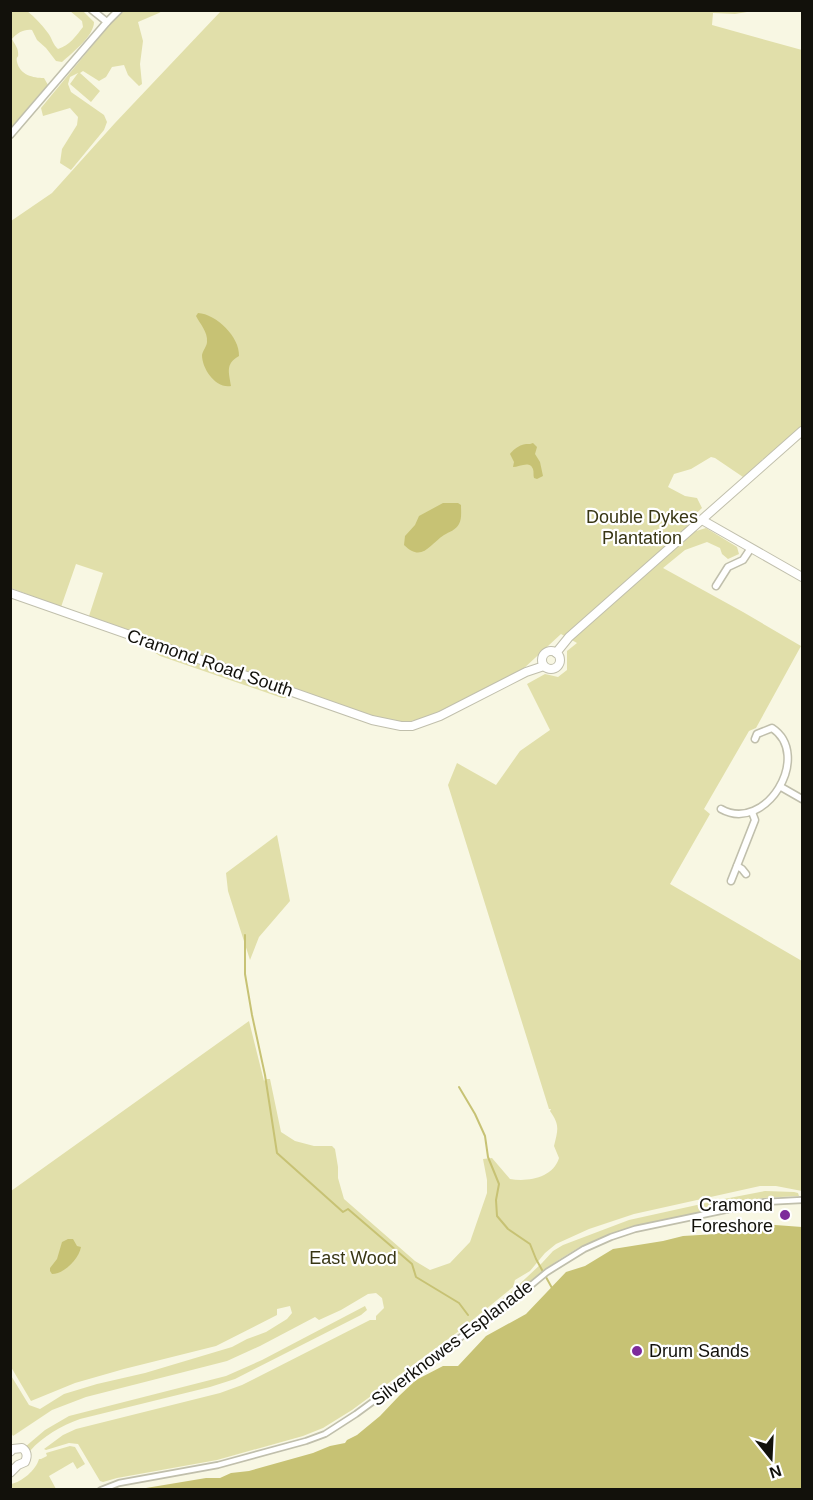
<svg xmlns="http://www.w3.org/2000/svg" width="813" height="1500" font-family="Helvetica,sans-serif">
<rect width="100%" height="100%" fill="#f8f7e3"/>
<!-- green -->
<g fill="#e1dfaa">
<path d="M11,11h16c8,6 14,13 21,22 4,5 5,12 10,16 12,-4 18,-13 25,-22l-1,-6 -12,-10h13l11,11c0,14 -22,31 -32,40l-6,-1 -10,-13 -9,-8 -5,-10c-8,-1 -15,3 -20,9 2,4 6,9 6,13 1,8 -2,2 -1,10 3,13 16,16 27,16l4,7 -4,8 -33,37z"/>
<polygon points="124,11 162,11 159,13 138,22 143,41 140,64 142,84 139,86 128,75 124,65 112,67 106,77 99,81 83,71 80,73 100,91 91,102 70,84 78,73 70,77 68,84 71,92 104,115 107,122 104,130 71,170 60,163 62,149 77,125 78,117 70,108 43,116 41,108 111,23"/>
<path d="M221,11h532l-18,3 -22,-1 -1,12 90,25v377l-35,32h-5v3l-19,15 -28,-19 -4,-1 -20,12 -17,5 -6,13 17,9 12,2 5,10 -16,15 7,9 13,-4 31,19 2,7 -11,5 -6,-5 -2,-6 -13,-6 -22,8 -22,18 80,44 58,34 -45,82 -7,3 -45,78 6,5 -40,70 132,77v230l-26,-5h-16l-126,28 -45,15 -33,15 -11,9 -15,18 -15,9 -2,7 -54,44 -107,79 -29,18 -20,8 -86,24 -100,18 -14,4 -3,-1 -22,-37 -9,-1 -23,7 -2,-1 19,-14 13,-6 144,-36 22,-8 128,-65h6v-4l8,-8 -2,-10 -6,-5 -8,1 -27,16 -22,10 -4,-3 -55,29 -33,15 -141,36 -34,13 -39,26 -3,-5v-57l19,31 11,4 24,-15 33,-10 48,-11 87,-26 15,-8 19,-7 21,-13 5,-6 -2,-7 -13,3v6l-61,31 -92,23 -49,14 -44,18 -20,-34v-176l238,-170 15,60 2,-2h4l11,53 14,9 19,5h18l3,3 3,18v11l6,21 71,62 15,9 20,-7 20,-21 17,-49v-13l-4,-21 9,-1 18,21c18,3 43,-1 49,-21l-5,-12c4,-16 6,-21 -4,-35l1,-2h-2l-101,-324 9,-22 39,22 24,-34 30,-21 -23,-46 18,-10 13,3 9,-7v-19l10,-8 -16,-9 -39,36 -94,47 -25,6 -25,-4 -76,-28h-7l-7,7h-6l-122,-42 -6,-4 -8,-16 -57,-20 14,-43 -27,-9 -15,43 -50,-19v-367l41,-28 63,-70z"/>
<polygon points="277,835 290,901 259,937 250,960 228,891 226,873"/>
<polygon points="765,1191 794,1192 798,1193 799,1196 762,1198 714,1211 630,1227 606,1236 578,1248 557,1261 544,1270 520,1292 494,1313 484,1319 471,1324 511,1292 542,1263 553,1251 563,1245 629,1220 724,1199"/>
<path d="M365,1306l2,4 -6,5 -126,64 -25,8 -130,32c-19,7 -37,17 -50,32l-5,-4 20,-17 24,-14 157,-40 36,-16z"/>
<path d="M70,1446l5,1 10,17 -8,5 -4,-7 -24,14 7,13h-45v-5c11,-2 25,-14 28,-25h2l6,-3 -1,-3z"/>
</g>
<!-- water -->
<g fill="#c7c274">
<path d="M198,313c18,1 42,24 41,43 -14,8 -10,16 -8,30 -15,3 -29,-17 -29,-31 1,-5 5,-9 5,-13 1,-10 -7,-18 -11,-26z"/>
<path d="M533,443l4,4 -2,7 5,8 3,14 -6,3 -3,-1c-1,-3 0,-6 -1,-9 -3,-9 -14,-2 -20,-2l1,-5 -4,-8c2,-3 8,-8 12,-9 4,-2 7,0 11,-2z"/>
<path d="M443,503h15l3,2c0,5 1,14 -2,19 -3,6 -10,8 -15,11 -14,9 -22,28 -40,10l1,-9 10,-11 4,-9z"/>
<polygon points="749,1223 802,1227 802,1489 140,1489 206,1478 220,1478 231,1473 249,1471 313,1453 330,1446 345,1443 347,1440 357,1435 380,1416 399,1396 416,1380 443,1366 458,1366 486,1336 526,1314 566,1272 585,1266 613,1249 663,1241 683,1236 716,1234"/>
<path d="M68,1239h5l4,7 4,1c-2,12 -17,27 -29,27l-2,-3v-3l7,-9 5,-17z"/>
</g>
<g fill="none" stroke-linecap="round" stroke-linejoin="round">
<!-- stream -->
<g stroke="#c7c274" stroke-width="2">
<polyline points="245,935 245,974 252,1015 265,1075 277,1153 343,1212 348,1209 412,1264 416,1277 459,1303 468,1315"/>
<polyline points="459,1087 475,1114 485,1136 488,1157 499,1184 496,1200 497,1216 508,1229 530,1244 536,1259 552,1288"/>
</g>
<defs>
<polyline id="pedestrian" points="101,1490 119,1483 218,1465 306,1441 325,1434 356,1414 461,1337 495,1315 547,1272 584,1249 611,1237 635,1229 764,1202 802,1200"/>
<g id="minor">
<polyline points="92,10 107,22"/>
<polyline points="10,135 107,22 119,10"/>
<polyline points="716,586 728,567 743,560 751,548"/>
<polyline points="781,787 802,799"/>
<path d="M721,809c45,25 92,-54 51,-81l-15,6 -2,5"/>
<polyline points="737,866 742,869 746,874"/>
<polyline points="731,881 755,820 752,812"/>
</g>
<g id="tertiary">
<polyline points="702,520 802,577"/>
<polyline points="10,593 372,720 401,726 412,726 440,716 526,672 544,666"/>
<circle cx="551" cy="660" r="9"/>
<polyline points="556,653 569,637 802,431"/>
<path d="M10,1452l3,-3 9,-1c5,3 6,8 3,14l-7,3 -8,8"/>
</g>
</defs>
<!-- pedestrian casing -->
<use href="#pedestrian" stroke="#c0bfac" stroke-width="8"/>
<!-- minor casing -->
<use href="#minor" stroke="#c0bfac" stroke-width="9"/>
<!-- tertiary casing -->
<use href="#tertiary" stroke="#c0bfac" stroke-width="10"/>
<!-- pedestrian -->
<use href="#pedestrian" stroke="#fff" stroke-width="4.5"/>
<!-- minor -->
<use href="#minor" stroke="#fff" stroke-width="6"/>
<!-- tertiary -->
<use href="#tertiary" stroke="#fff" stroke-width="8"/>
</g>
<!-- markers -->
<g fill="#7d2b9b" stroke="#fff" stroke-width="2">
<circle cx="785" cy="1215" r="6"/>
<circle cx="637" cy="1351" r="6"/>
</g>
<g text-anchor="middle" stroke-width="4.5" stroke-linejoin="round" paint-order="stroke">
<!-- park labels -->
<g font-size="18" fill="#383614" stroke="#fff">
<text x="642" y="523">Double Dykes<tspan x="642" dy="21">Plantation</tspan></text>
<text x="353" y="1264">East Wood</text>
</g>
<!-- street labels -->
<g font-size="18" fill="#12110b" stroke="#fff">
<text transform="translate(210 663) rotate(19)" y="6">Cramond Road South</text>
<text transform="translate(452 1343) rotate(-37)" y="6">Silverknowes Esplanade</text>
</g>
<!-- poi labels -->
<g font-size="18" fill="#12110b" stroke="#fff" text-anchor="end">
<text x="773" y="1211">Cramond<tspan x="773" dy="21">Foreshore</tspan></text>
<text x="649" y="1357" text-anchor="start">Drum Sands</text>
</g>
</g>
<!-- border -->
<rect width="813" height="1500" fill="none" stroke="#12110b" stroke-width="24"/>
<!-- north arrow -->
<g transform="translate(771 1458) rotate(162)" stroke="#ffffff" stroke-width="4.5" paint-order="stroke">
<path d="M0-4.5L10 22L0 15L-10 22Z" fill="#12110b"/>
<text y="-9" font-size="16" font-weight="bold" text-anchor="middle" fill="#12110b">N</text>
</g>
</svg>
